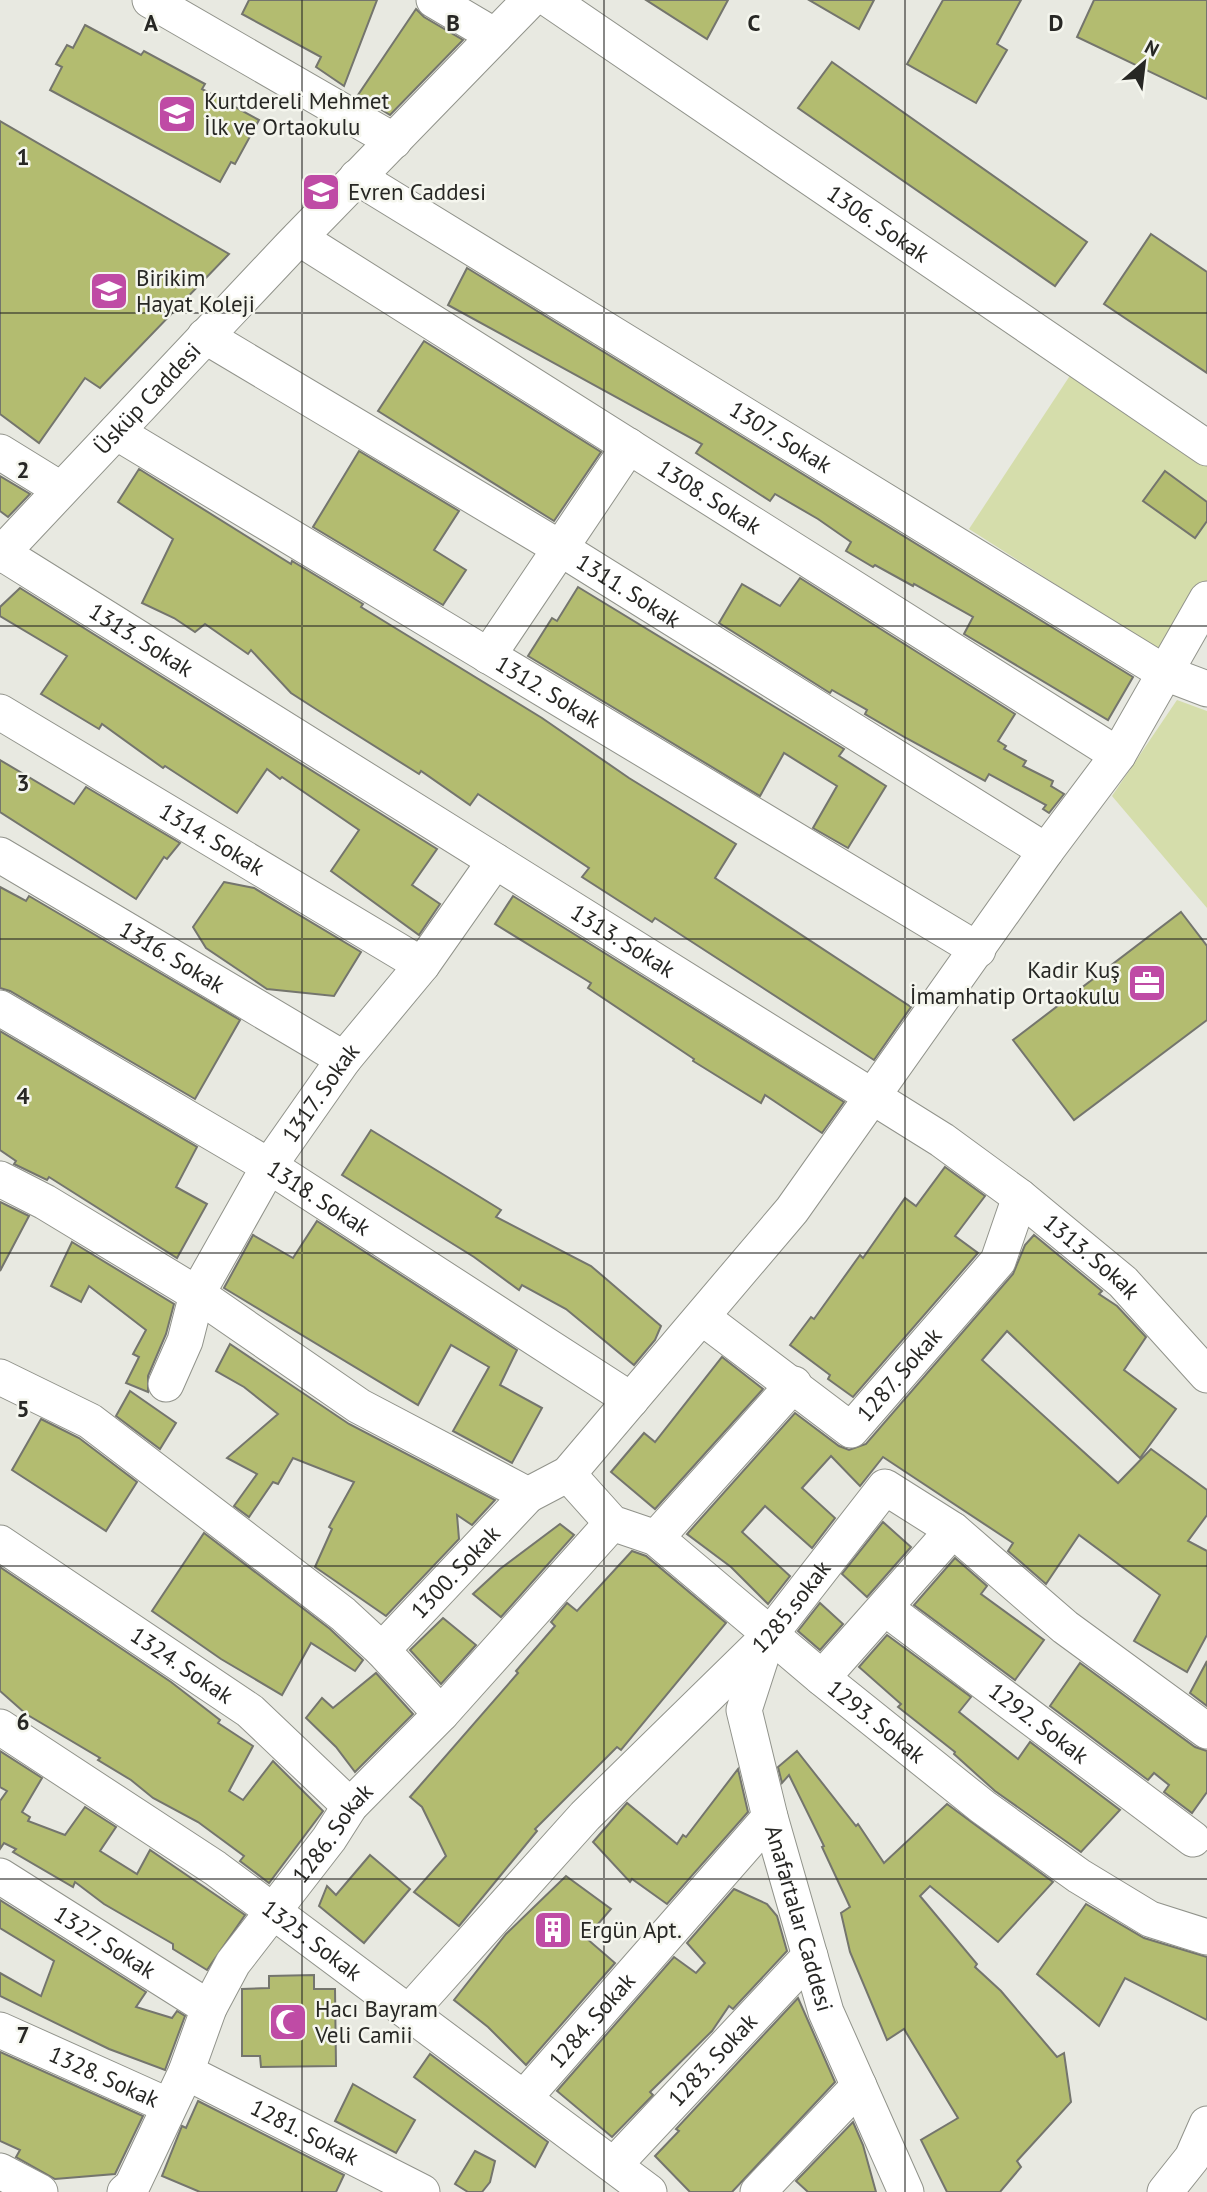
<svg xmlns="http://www.w3.org/2000/svg" width="1207" height="2192" font-family="'PT Sans',sans-serif">
<rect width="100%" height="100%" fill="#e8e9e1"/>
<!-- green -->
<g fill="#d5ddab">
<polygon points="1075,368 1207,459 1207,585 1169,657 969,529"/>
<polygon points="1177,700 1207,711 1207,908 1112,796"/>
</g>
<!-- building -->
<g fill="#b3bc70" stroke="#74756d" stroke-width="2">
<polygon points="249,0 377,0 344,86 316,67 321,57 242,14"/>
<polygon points="646,0 728,0 707,39"/>
<polygon points="809,0 874,0 859,29"/>
<polygon points="943,0 1021,0 997,44 1007,50 976,103 907,64"/>
<polygon points="1094,0 1207,0 1207,99 1077,37"/>
<polygon points="416,9 424,17 463,40 390,115 358,95"/>
<polygon points="85,25 141,55 144,51 205,84 202,89 259,120 235,164 231,162 220,182 50,90 62,67 56,64 67,45 73,48"/>
<polygon points="832,62 1087,242 1055,286 798,108"/>
<polygon points="0,121 229,254 100,388 85,378 39,443 0,414"/>
<polygon points="1151,234 1207,272 1207,373 1104,304"/>
<polygon points="467,268 1133,677 1108,720 964,634 973,617 914,584 913,586 875,565 873,567 846,551 851,542 818,519 775,494 770,501 696,453 702,444 448,305"/>
<polygon points="424,341 601,452 554,521 378,411"/>
<polygon points="359,451 459,511 434,550 466,570 443,605 313,527"/>
<polygon points="139,469 291,564 292,561 363,604 361,607 542,718 629,778 736,844 715,878 911,1007 874,1060 655,918 652,922 582,877 589,868 478,794 470,805 421,771 419,774 322,713 291,693 251,650 248,654 205,624 195,632 174,618 142,603 173,539 118,502"/>
<polygon points="1165,471 1207,502 1207,521 1195,538 1143,501"/>
<polygon points="0,476 30,494 8,517 0,511"/>
<polygon points="800,578 1015,714 998,741 1006,746 1004,749 1026,761 1023,766 1053,781 1051,786 1064,794 1049,813 1043,809 1046,805 989,774 985,781 906,738 865,714 867,710 832,690 830,693 719,623 742,584 780,606"/>
<polygon points="578,587 844,749 839,756 886,786 848,848 813,828 837,786 784,753 760,796 528,656 552,618 557,621"/>
<polygon points="20,588 437,849 412,885 440,904 419,935 331,871 359,830 282,777 280,779 267,769 237,813 165,766 163,768 102,724 99,729 41,694 67,656 0,616 0,607"/>
<polygon points="0,760 74,804 86,787 180,843 167,859 164,857 136,899 0,812"/>
<polygon points="224,882 254,888 361,952 334,996 267,989 206,948 193,927"/>
<polygon points="0,887 26,901 29,896 240,1020 195,1099 10,991 0,988"/>
<polygon points="513,896 844,1102 822,1133 765,1095 761,1103 693,1061 694,1059 588,988 591,983 495,924"/>
<polygon points="1181,912 1207,946 1207,1020 1074,1120 1013,1040"/>
<polygon points="0,1031 197,1147 176,1187 207,1204 177,1258 49,1177 47,1180 14,1164 16,1161 0,1150"/>
<polygon points="371,1130 501,1210 496,1217 591,1266 661,1326 655,1340 634,1365 566,1309 522,1285 519,1290 474,1257 342,1175"/>
<polygon points="945,1167 985,1196 955,1236 978,1253 853,1397 828,1379 830,1375 790,1345 811,1317 814,1319 860,1255 863,1258 905,1198 916,1206"/>
<polygon points="0,1202 29,1216 0,1271"/>
<polygon points="317,1221 517,1350 500,1385 542,1408 512,1463 453,1431 489,1367 451,1345 418,1405 224,1288 253,1235 293,1258"/>
<polygon points="1034,1235 1102,1291 1099,1294 1117,1306 1146,1337 1124,1370 1176,1409 1140,1458 1007,1331 982,1360 1118,1483 1151,1449 1207,1490 1207,1515 1188,1541 1207,1551 1207,1635 1187,1672 1134,1641 1160,1595 1079,1535 1046,1584 1008,1551 1013,1543 883,1457 860,1486 831,1456 802,1488 835,1518 812,1548 765,1506 742,1532 790,1576 768,1604 731,1567 687,1534 795,1413 839,1446 849,1450 866,1444 1013,1274 1025,1245"/>
<polygon points="72,1242 174,1304 166,1334 148,1376 148,1392 126,1383 139,1357 133,1354 146,1330 89,1286 81,1302 51,1286"/>
<polygon points="230,1344 349,1424 495,1500 472,1525 457,1515 459,1539 386,1616 315,1567 332,1529 329,1527 354,1482 293,1458 278,1484 273,1482 249,1517 234,1506 257,1474 227,1458 278,1414 244,1387 216,1371"/>
<polygon points="722,1357 763,1389 655,1509 611,1472 644,1433 655,1442"/>
<polygon points="130,1391 176,1423 160,1449 116,1416"/>
<polygon points="41,1419 79,1438 137,1482 106,1531 12,1470"/>
<polygon points="883,1522 911,1547 867,1597 842,1574"/>
<polygon points="560,1524 574,1535 501,1617 473,1594 500,1569"/>
<polygon points="204,1533 330,1629 363,1660 355,1671 311,1643 282,1695 221,1659 152,1611"/>
<polygon points="632,1551 646,1556 726,1623 621,1750 617,1747 535,1829 537,1831 459,1926 414,1892 446,1856 422,1807 410,1797 518,1673 516,1671 555,1626 551,1622 567,1603 577,1611"/>
<polygon points="955,1558 987,1586 981,1594 1044,1640 1015,1680 914,1605"/>
<polygon points="0,1567 171,1682 220,1720 218,1723 253,1746 229,1791 243,1800 273,1761 323,1811 269,1883 240,1861 244,1856 198,1822 153,1798 131,1780 98,1760 100,1758 26,1714 0,1691"/>
<polygon points="820,1603 843,1624 820,1650 798,1631"/>
<polygon points="443,1618 476,1645 441,1684 410,1650"/>
<polygon points="887,1635 971,1697 959,1712 1018,1759 1030,1742 1120,1810 1081,1852 995,1791 954,1754 955,1752 898,1707 901,1704 859,1667"/>
<polygon points="1207,1661 1207,1706 1190,1693"/>
<polygon points="1080,1663 1195,1747 1207,1751 1207,1792 1192,1813 1164,1792 1169,1785 1154,1773 1148,1780 1050,1706"/>
<polygon points="376,1673 413,1714 355,1772 336,1747 306,1718 322,1698 333,1708"/>
<polygon points="0,1751 42,1778 22,1812 30,1817 28,1821 65,1835 85,1807 116,1827 100,1851 137,1874 150,1850 245,1915 207,1970 173,1949 173,1944 104,1904 75,1882 73,1887 13,1852 16,1849 4,1843 0,1849 0,1801 7,1791 0,1787"/>
<polygon points="797,1751 856,1826 858,1824 884,1863 947,1804 1053,1882 998,1942 930,1886 920,1896 977,1964 975,1967 1001,1991 1057,2057 1064,2053 1071,2102 1017,2161 1021,2167 1000,2192 947,2192 921,2140 958,2118 904,2029 887,2040 850,1952 841,1913 850,1907 822,1847 824,1846 789,1775 782,1783 778,1767"/>
<polygon points="738,1769 748,1812 667,1904 632,1879 630,1882 593,1842 627,1803 677,1844 683,1835 686,1837"/>
<polygon points="370,1855 410,1889 364,1943 319,1906 327,1886 336,1895"/>
<polygon points="566,1876 611,1909 586,1938 615,1963 526,2065 488,2027 454,2000 506,1934"/>
<polygon points="734,1889 767,1904 777,1916 787,1951 733,2009 729,2006 712,2031 650,2092 653,2095 612,2137 557,2091 674,1957 696,1973 705,1963 687,1943"/>
<polygon points="0,1900 146,1992 136,2007 172,2018 177,2011 185,2016 165,2070 109,2049 0,1996 0,1973 41,1996 54,1961 0,1928"/>
<polygon points="1086,1904 1144,1938 1207,1957 1207,2020 1125,1978 1099,2026 1037,1974"/>
<polygon points="314,1975 314,1989 335,1989 336,2066 261,2067 260,2056 242,2056 242,1989 269,1988 269,1976"/>
<polygon points="798,1998 835,2082 732,2192 690,2192 655,2156 679,2131 676,2129"/>
<polygon points="0,2052 143,2116 115,2174 55,2179 16,2157 20,2150 0,2141"/>
<polygon points="430,2054 548,2142 535,2167 414,2077"/>
<polygon points="353,2084 415,2120 396,2153 335,2121"/>
<polygon points="198,2101 344,2175 336,2192 200,2192 162,2176 182,2126 186,2128"/>
<polygon points="853,2122 863,2145 876,2192 808,2192 796,2181"/>
<polygon points="475,2151 495,2161 490,2182 482,2192 468,2192 455,2184"/>
</g>
<g fill="none" stroke-linecap="round" stroke-linejoin="round">
<defs>
<g id="minor">
<polyline points="150,0 394,141"/>
<polyline points="434,0 495,36"/>
<path id="s1" d="M550,0l657,448"/>
<path id="s2" d="M357,177l808,496 42,16"/>
<path id="s3" d="M299,238l819,517"/>
<path id="s4" d="M205,336l355,212 486,303"/>
<path id="s5" d="M116,432l862,518"/>
<polyline points="0,452 60,489"/>
<path id="s6" d="M2,553l940,587 78,57 103,85 84,93"/>
<path id="s7" d="M0,555l290,-308 240,-247"/>
<polyline points="488,656 629,446"/>
<path id="s8" d="M0,712l422,253"/>
<path id="s9" d="M0,855l344,204"/>
<path id="s10" d="M0,1008l269,158 362,234"/>
<polyline points="0,1179 45,1202 197,1294 359,1406 528,1495 568,1474 792,1210 1046,851 1118,755 1207,599"/>
<path id="s11" d="M703,1318l148,112 147,-169 22,-64"/>
<polyline points="0,1377 90,1421 343,1614 382,1650 441,1714"/>
<path id="s12" d="M166,1384l19,-43 12,-47 72,-128 75,-107 78,-94 73,-104"/>
<path id="s13" d="M568,1474l44,49 44,15 166,140 161,129 96,69 71,43 57,18"/>
<polyline points="656,1538 794,1384"/>
<path id="s14" d="M0,1543l250,168 100,95"/>
<path id="s15" d="M885,1608l308,231"/>
<path id="s16" d="M766,1642l-22,68 26,107 56,195 80,180"/>
<path id="s17" d="M382,1650l146,-155"/>
<polyline points="822,1678 953,1530"/>
<path id="s18" d="M0,1727l215,141 434,324"/>
<path id="s19" d="M0,1876l209,132"/>
<path id="s20" d="M410,2011l175,-195 184,-180 116,-149 68,43 112,97 142,104"/>
<path id="s21" d="M0,2030l169,76"/>
<path id="s22" d="M186,2072l236,120"/>
<path id="s23" d="M524,2098l246,-281"/>
<path id="s24" d="M614,2165l196,-209"/>
<polyline points="0,2171 40,2192"/>
<path id="s25" d="M125,2192l7,-6 54,-114 23,-64 24,-45 96,-124 21,-33 91,-92 171,-191"/>
<polyline points="758,2192 859,2086"/>
<polyline points="1165,2192 1192,2158 1207,2124"/>
</g>
</defs>
<!-- minor casing -->
<use href="#minor" stroke="#91938b" stroke-width="37"/>
<!-- minor -->
<use href="#minor" stroke="#fff" stroke-width="35"/>
</g>
<!-- grid -->
<path fill="none" stroke="#272724" stroke-width="2" stroke-opacity="0.55" d="M302,0v2192M604,0v2192M905,0v2192M0,313h1207M0,626h1207M0,939h1207M0,1253h1207M0,1566h1207M0,1879h1207"/>
<!-- icons -->
<defs>
<symbol id="school-square" viewBox="-11 -11 22 22"><rect x="-9" y="-9" width="18" height="18" rx="4" fill="#bf4ba5" stroke="#f5f6ee"/><path d="M0-5L7-2L0 1L-7-2ZM-4 1L0 2.5L4 1V4Q0 6-4 4Z" fill="#fff"/></symbol>
<symbol id="office-square" viewBox="-11 -11 22 22"><rect x="-9" y="-9" width="18" height="18" rx="4" fill="#bf4ba5" stroke="#f5f6ee"/><path d="M-6-3h4V-5.5h4V-3h4V5H-6ZM-1-4.5V-3h2v-1.5ZM-6 0V1H6V0Z" fill="#fff"/></symbol>
<symbol id="building-square" viewBox="-11 -11 22 22"><rect x="-9" y="-9" width="18" height="18" rx="4" fill="#bf4ba5" stroke="#f5f6ee"/><path d="M-4-6H4V6H1V3H-1V6H-4ZM-2.5-4.3h1.7v1.8h-1.7ZM.8-4.3h1.7v1.8H.8ZM-2.5-1h1.7V.8h-1.7ZM.8-1h1.7V.8H.8Z" fill="#fff"/></symbol>
<symbol id="mosque-square" viewBox="-11 -11 22 22"><rect x="-9" y="-9" width="18" height="18" rx="4" fill="#bf4ba5" stroke="#f5f6ee"/><path d="M3.5-4.9A6 6 0 1 0 3.5 4.9A5 5 0 1 1 3.5-4.9Z" fill="#fff"/></symbol>
</defs>
<g fill-rule="evenodd">
<use href="#school-square" x="155" y="92" width="44" height="44"/>
<use href="#school-square" x="299" y="170" width="44" height="44"/>
<use href="#school-square" x="87" y="269" width="44" height="44"/>
<use href="#office-square" x="1125" y="961" width="44" height="44"/>
<use href="#building-square" x="531" y="1908" width="44" height="44"/>
<use href="#mosque-square" x="266" y="2000" width="44" height="44"/>
</g>
<g text-anchor="middle" stroke-width="5" stroke-linejoin="round" paint-order="stroke">
<!-- poi labels -->
<g font-size="23" fill="#272724" stroke="#f5f6ee" text-anchor="start">
<text x="204" y="109">Kurtdereli Mehmet<tspan x="204" dy="26">İlk ve Ortaokulu</tspan></text>
<text x="348" y="200">Evren Caddesi</text>
<text x="136" y="286">Birikim<tspan x="136" dy="26">Hayat Koleji</tspan></text>
<text x="1120" y="978" text-anchor="end">Kadir Kuş<tspan x="1120" dy="26">İmamhatip Ortaokulu</tspan></text>
<text x="580" y="1938">Ergün Apt.</text>
<text x="315" y="2017">Hacı Bayram<tspan x="315" dy="26">Veli Camii</tspan></text>
</g>
<!-- street labels -->
<g font-size="23" fill="#272724" stroke="#f5f6ee">
<text dy="8" stroke="none"><textPath href="#s1" startOffset="397">1306. Sokak</textPath></text>
<text dy="8" stroke="none"><textPath href="#s7" startOffset="215">Üsküp Caddesi</textPath></text>
<text dy="8" stroke="none"><textPath href="#s2" startOffset="497">1307. Sokak</textPath></text>
<text dy="8" stroke="none"><textPath href="#s3" startOffset="485">1308. Sokak</textPath></text>
<text dy="8" stroke="none"><textPath href="#s4" startOffset="494">1311. Sokak</textPath></text>
<text dy="8" stroke="none"><textPath href="#s6" startOffset="164">1313. Sokak</textPath></text>
<text dy="8" stroke="none"><textPath href="#s5" startOffset="504">1312. Sokak</textPath></text>
<text dy="8" stroke="none"><textPath href="#s8" startOffset="247">1314. Sokak</textPath></text>
<text dy="8" stroke="none"><textPath href="#s6" startOffset="732">1313. Sokak</textPath></text>
<text dy="8" stroke="none"><textPath href="#s9" startOffset="200">1316. Sokak</textPath></text>
<text dy="8" stroke="none"><textPath href="#s12" startOffset="332">1317. Sokak</textPath></text>
<text dy="8" stroke="none"><textPath href="#s10" startOffset="371">1318. Sokak</textPath></text>
<text dy="8" stroke="none"><textPath href="#s6" startOffset="1298">1313. Sokak</textPath></text>
<text dy="8" stroke="none"><textPath href="#s11" startOffset="259">1287. Sokak</textPath></text>
<text dy="8" stroke="none"><textPath href="#s17" startOffset="107">1300. Sokak</textPath></text>
<text dy="8" stroke="none"><textPath href="#s20" startOffset="556">1285.sokak</textPath></text>
<text dy="8" stroke="none"><textPath href="#s14" startOffset="219">1324. Sokak</textPath></text>
<text dy="8" stroke="none"><textPath href="#s13" startOffset="399">1293. Sokak</textPath></text>
<text dy="8" stroke="none"><textPath href="#s15" startOffset="192">1292. Sokak</textPath></text>
<text dy="8" stroke="none"><textPath href="#s25" startOffset="418">1286. Sokak</textPath></text>
<text dy="8" stroke="none"><textPath href="#s16" startOffset="287">Anafartalar Caddesi</textPath></text>
<text dy="8" stroke="none"><textPath href="#s18" startOffset="378">1325. Sokak</textPath></text>
<text dy="8" stroke="none"><textPath href="#s19" startOffset="124">1327. Sokak</textPath></text>
<text dy="8" stroke="none"><textPath href="#s23" startOffset="103">1284. Sokak</textPath></text>
<text dy="8" stroke="none"><textPath href="#s24" startOffset="144">1283. Sokak</textPath></text>
<text dy="8" stroke="none"><textPath href="#s21" startOffset="114">1328. Sokak</textPath></text>
<text dy="8" stroke="none"><textPath href="#s22" startOffset="133">1281. Sokak</textPath></text>
</g>
</g>
<g font-size="23" text-anchor="middle" font-weight="bold" fill="#272724" stroke="#f5f6ee" stroke-width="5" stroke-linejoin="round" paint-order="stroke">
<text x="151" y="31">A</text>
<text x="453" y="31">B</text>
<text x="754" y="31">C</text>
<text x="1056" y="31">D</text>
<text x="23" y="165">1</text>
<text x="23" y="478">2</text>
<text x="23" y="791">3</text>
<text x="23" y="1104">4</text>
<text x="23" y="1417">5</text>
<text x="23" y="1730">6</text>
<text x="23" y="2043">7</text>
</g>
<!-- north arrow -->
<g transform="translate(1144 63) rotate(28)" stroke="#f5f6ee" stroke-width="5" paint-order="stroke">
<path d="M0-5L12 26L0 18L-12 26Z" fill="#272724"/>
<text y="-10" font-size="19" font-weight="bold" text-anchor="middle" fill="#272724">N</text>
</g>
</svg>
